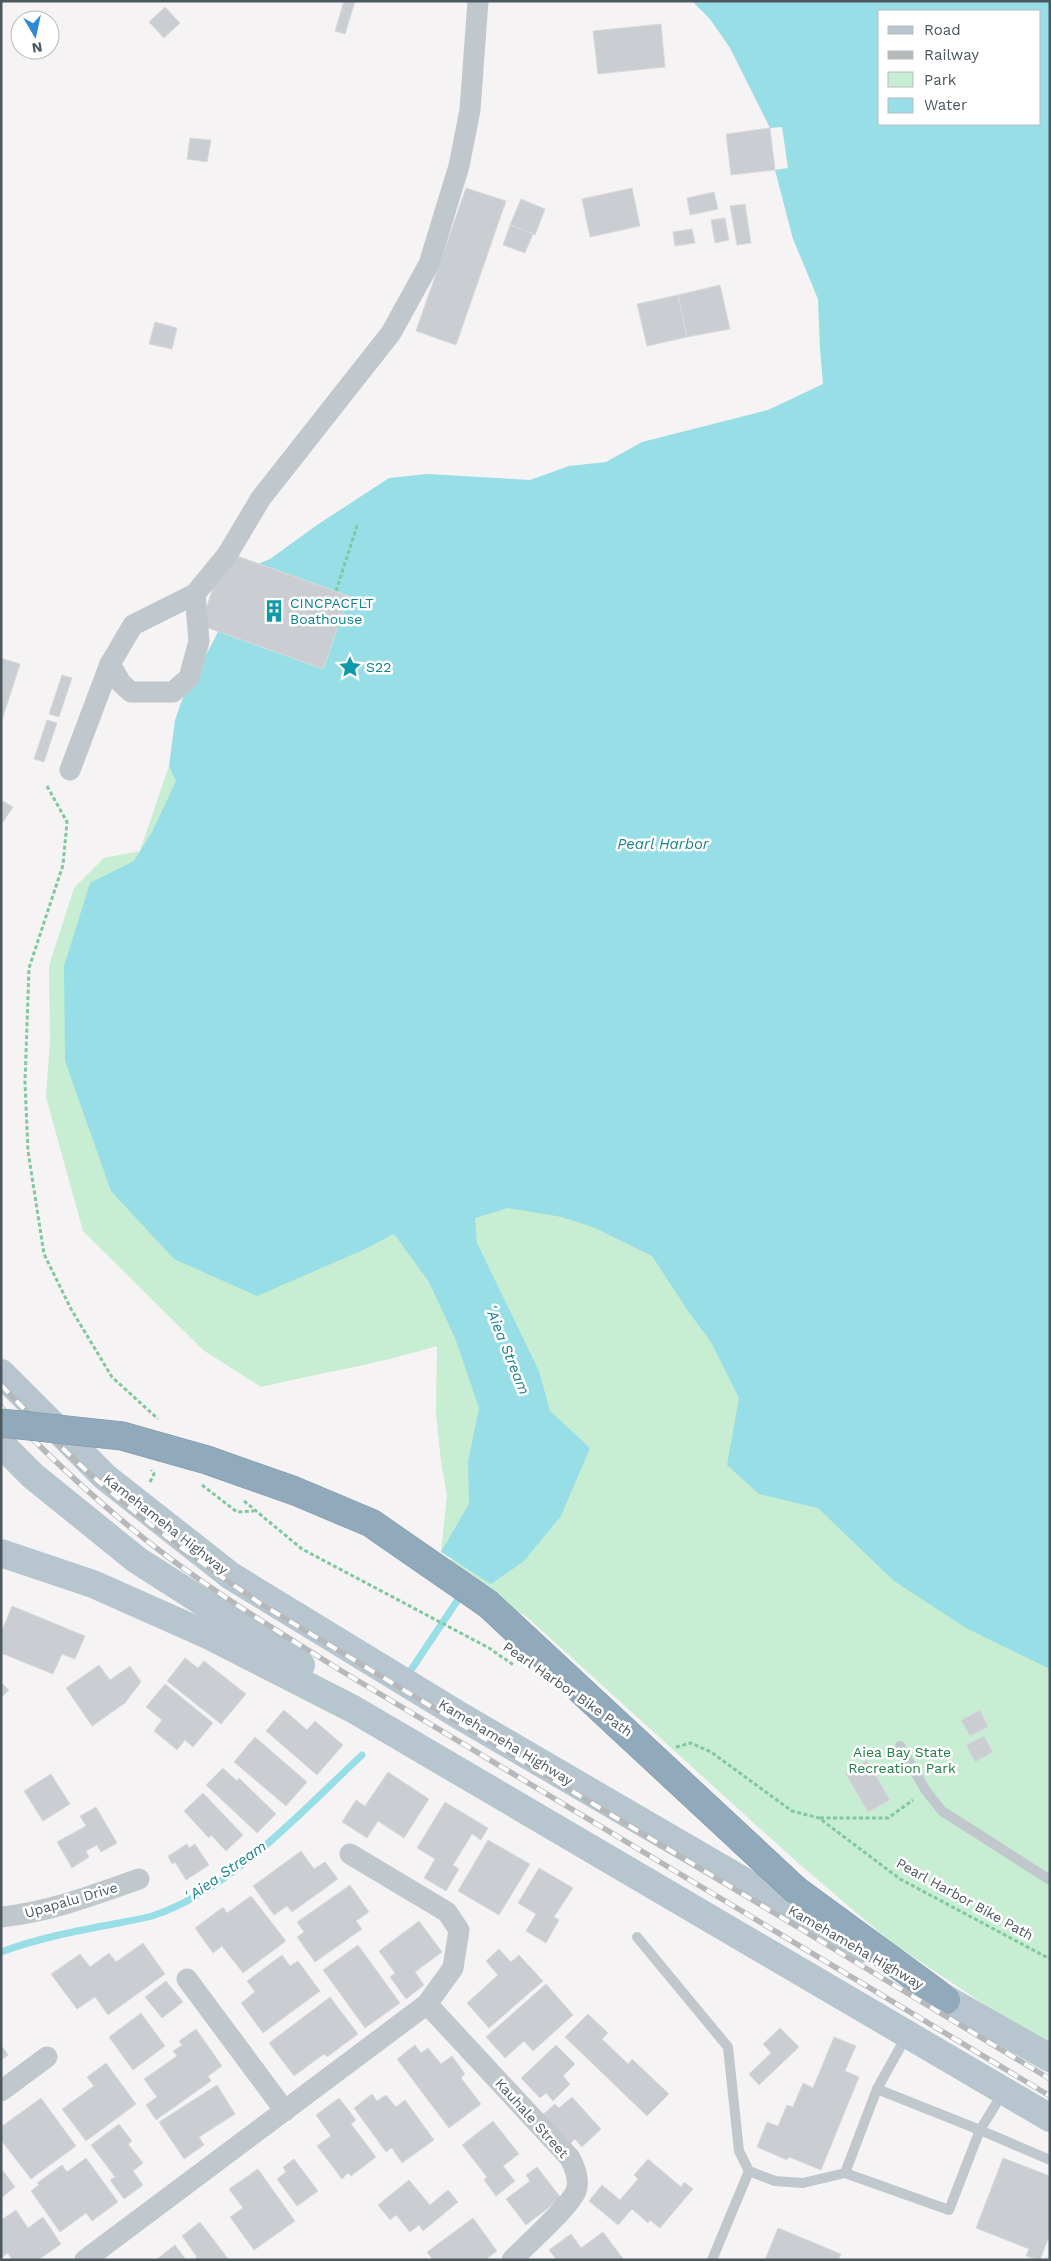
<svg xmlns="http://www.w3.org/2000/svg" width="1051" height="2261" font-family="'Work Sans',sans-serif">
<rect width="100%" height="100%" fill="#f5f3f3"/>
<!-- green -->
<g fill="#c7edd2">
<path d="M185,757l217,461 100,197 -39,127 -22,10 6,-57 -6,-33 -5,-49 1,-67c-58,18 -117,27 -176,41l-58,-37 -120,-119 -37,-134 4,-57 -1,-74 25,-78 30,-30 36,-7 29,-85z"/>
<polygon points="457,1187 646,1237 871,1520 1050,1669 1050,2045 1008,2020 892,1943 798,1863 528,1618 446,1567 457,1554 534,1526 477,1243"/>
</g>
<!-- water -->
<path fill="#98dee6" fill-rule="evenodd" d="M692,1h358v1668l-84,-41 -72,-47 -76,-73 -59,-14 -32,-29 12,-67 -28,-56 -23,-31 -36,-55 -57,-28 -33,-11 -54,-9 -33,10 2,25 62,128 11,40 40,37 -29,68 -37,45 -33,23 -50,-32 28,-48 -1,-42 11,-54 -24,-70 -26,-56 -35,-48 -31,16 -106,46 -83,-37 -63,-68 -46,-130 -1,-95 26,-83 44,-22 18,-29 24,-51 -7,-15 6,-46 7,-20 34,-64 32,-68 22,-9 47,-34 72,-47 38,-4 103,6 39,-14 37,-4 36,-20 126,-32 55,-26 -3,-35 -2,-50 -25,-60 -18,-69 -5,-42 -40,-80 -20,-29zM880,11h160v113h-160z"/>
<!-- pier -->
<polygon fill="#f5f3f3" points="782,127 788,168 775,170 770,128"/>
<g fill="none" stroke-linecap="round" stroke-linejoin="round">
<!-- stream -->
<g stroke="#98dee6" stroke-width="7">
<polyline points="409,1673 463,1592"/>
<path d="M1,1952c35,-13 70,-20 107,-27 14,-3 30,-5 44,-9 78,-25 151,-106 210,-161"/>
</g>
</g>
<!-- building -->
<g fill="#caced2" stroke="#d8dadd">
<polygon points="344,1 355,1 345,34 335,31"/>
<polygon points="165,7 180,23 164,38 149,22"/>
<polygon points="661,24 665,67 598,74 593,31"/>
<polygon points="770,128 775,170 731,175 726,134"/>
<polygon points="190,138 211,140 207,162 187,159"/>
<polygon points="466,188 506,201 456,345 416,331"/>
<polygon points="632,188 640,226 590,237 582,199"/>
<polygon points="714,192 718,209 690,215 687,198"/>
<polygon points="521,199 545,209 535,235 510,225"/>
<polygon points="745,204 751,243 737,245 730,206"/>
<polygon points="725,218 729,240 715,243 711,220"/>
<polygon points="510,225 533,234 525,253 503,245"/>
<polygon points="692,229 695,243 675,246 673,232"/>
<polygon points="720,285 730,329 687,337 678,295"/>
<polygon points="678,295 687,337 647,346 637,304"/>
<polygon points="155,322 177,328 172,349 149,344"/>
<polygon points="226,552 349,596 323,669 200,625"/>
<polygon points="1,658 20,664 1,723"/>
<polygon points="62,675 72,678 59,717 49,714"/>
<polygon points="47,720 57,723 44,762 34,759"/>
<polygon points="1,800 13,807 1,825"/>
<polygon points="12,1606 85,1636 75,1659 62,1654 53,1674 1,1653 1,1633"/>
<polygon points="185,1658 198,1668 204,1661 246,1694 221,1724 167,1681"/>
<polygon points="99,1665 110,1680 130,1666 141,1682 125,1703 92,1726 66,1688"/>
<polygon points="1,1683 9,1690 1,1698"/>
<polygon points="165,1684 213,1723 193,1747 185,1740 177,1750 154,1731 162,1720 146,1707"/>
<polygon points="284,1710 307,1730 315,1721 343,1745 317,1775 266,1731"/>
<polygon points="980,1710 988,1727 970,1736 961,1720"/>
<polygon points="984,1736 993,1752 975,1762 966,1745"/>
<polygon points="255,1737 307,1782 286,1806 234,1762"/>
<polygon points="867,1760 890,1800 868,1812 845,1773"/>
<polygon points="223,1768 237,1781 239,1778 276,1814 257,1833 206,1785"/>
<polygon points="388,1772 429,1799 404,1838 378,1821 367,1838 342,1822 356,1800 365,1806"/>
<polygon points="51,1774 70,1804 43,1821 24,1791"/>
<polygon points="203,1793 243,1835 226,1851 211,1835 209,1838 184,1811"/>
<polygon points="445,1802 488,1828 481,1840 472,1834 453,1865 459,1869 446,1891 424,1878 435,1859 417,1848"/>
<polygon points="96,1807 117,1843 101,1852 97,1845 86,1851 89,1857 72,1868 57,1842 86,1826 80,1816"/>
<polygon points="488,1840 530,1864 499,1915 458,1891"/>
<polygon points="187,1844 189,1848 195,1844 209,1865 186,1880 175,1862 172,1864 168,1856"/>
<polygon points="301,1851 314,1869 325,1862 338,1879 292,1912 287,1906 274,1915 253,1886"/>
<polygon points="539,1868 573,1888 554,1917 559,1920 546,1943 526,1931 536,1914 518,1903"/>
<polygon points="350,1885 369,1912 356,1921 362,1929 315,1962 297,1937 304,1932 297,1922"/>
<polygon points="251,1896 286,1941 243,1973 222,1946 213,1953 195,1928 223,1907 227,1913"/>
<polygon points="419,1921 442,1952 415,1972 424,1985 406,1999 390,1977 395,1973 379,1951"/>
<polygon points="143,1943 165,1974 108,2015 95,1997 77,2009 51,1974 80,1954 90,1967 109,1953 116,1962"/>
<polygon points="358,1945 400,2003 365,2028 323,1970"/>
<polygon points="499,1949 511,1962 519,1955 543,1981 489,2028 467,2003 498,1975 486,1961"/>
<polygon points="282,1955 290,1966 298,1961 320,1991 263,2033 241,2003 255,1992 247,1981"/>
<polygon points="166,1981 183,2002 162,2018 145,1997"/>
<polygon points="546,1984 573,2015 533,2051 524,2041 505,2058 486,2037"/>
<polygon points="330,1997 358,2034 327,2057 324,2054 294,2076 269,2043"/>
<polygon points="141,2013 165,2046 133,2070 109,2037"/>
<polygon points="588,2014 608,2033 602,2039 628,2064 632,2059 669,2094 647,2116 565,2037"/>
<polygon points="780,2028 799,2047 759,2085 749,2074 771,2053 763,2044"/>
<polygon points="196,2029 222,2066 208,2076 211,2081 156,2120 146,2105 157,2097 144,2079 177,2056 173,2051 182,2045 179,2041"/>
<polygon points="834,2037 856,2046 845,2071 859,2077 821,2170 789,2157 787,2160 757,2147 767,2122 778,2126 787,2105 793,2107 803,2083 813,2088"/>
<polygon points="1,2045 8,2055 1,2060"/>
<polygon points="415,2045 421,2053 428,2048 441,2064 452,2056 465,2074 461,2078 481,2104 449,2128 397,2059"/>
<polygon points="556,2045 575,2064 563,2076 570,2084 553,2101 546,2093 540,2098 521,2078"/>
<polygon points="106,2063 136,2104 86,2141 62,2109 94,2086 87,2077"/>
<polygon points="217,2085 235,2114 199,2137 204,2145 184,2159 159,2122"/>
<polygon points="372,2094 377,2101 386,2095 396,2107 405,2100 434,2140 402,2163 392,2148 386,2152 354,2108"/>
<polygon points="572,2097 601,2129 582,2147 575,2139 566,2148 539,2118 555,2104 559,2108"/>
<polygon points="41,2098 76,2146 31,2179 1,2140 1,2127"/>
<polygon points="339,2098 356,2120 351,2124 376,2157 351,2176 348,2173 342,2179 317,2146 331,2136 316,2115"/>
<polygon points="493,2121 519,2154 503,2166 515,2181 496,2196 484,2180 487,2177 462,2145"/>
<polygon points="119,2124 132,2141 128,2144 143,2163 133,2171 143,2185 124,2199 110,2180 115,2177 91,2145"/>
<polygon points="86,2158 118,2202 92,2221 86,2213 60,2232 31,2191 39,2185 37,2183 62,2165 67,2172"/>
<polygon points="1003,2158 1050,2176 1050,2234 1040,2260 1026,2256 1029,2249 976,2228"/>
<polygon points="294,2159 318,2191 297,2206 277,2179 286,2172 283,2167"/>
<polygon points="648,2159 681,2187 684,2182 693,2189 660,2228 650,2220 648,2223 632,2209 618,2225 589,2201 602,2185 620,2200 638,2179 634,2175"/>
<polygon points="537,2167 561,2198 526,2225 506,2199 530,2181 526,2175"/>
<polygon points="1,2168 15,2187 1,2198"/>
<polygon points="258,2169 295,2221 254,2250 230,2217 243,2208 229,2189"/>
<polygon points="409,2180 430,2205 448,2190 458,2202 423,2231 419,2225 410,2232 396,2215 390,2220 378,2205"/>
<polygon points="16,2210 28,2228 43,2217 61,2244 38,2260 12,2260 8,2253 2,2257 1,2220"/>
<polygon points="473,2218 497,2251 485,2260 433,2260 427,2252"/>
<polygon points="200,2222 229,2260 194,2260 197,2257 182,2236"/>
<polygon points="778,2228 841,2254 838,2260 765,2260"/>
<polygon points="603,2232 624,2260 557,2260 549,2250 571,2234 581,2248"/>
<polygon points="175,2245 186,2260 156,2260"/>
</g>
<g fill="none" stroke-linecap="round" stroke-linejoin="round">
<defs>
<polyline id="motorway" points="797,1891 946,2000"/>
</defs>
<!-- motorway casing -->
<use href="#motorway" stroke="#7b95a8" stroke-width="29"/>
<!-- path -->
<g stroke="#81c89e" stroke-width="3" stroke-dasharray="4 2.5" stroke-linecap="butt">
<polyline points="336,591 358,523"/>
<polyline points="47,786 67,822 63,865 29,968 25,1082 28,1151 44,1254 71,1309 112,1377 158,1419"/>
<polyline points="150,1482 154,1474 151,1470"/>
<polyline points="202,1485 237,1512 254,1511"/>
<polyline points="244,1501 302,1549 489,1648 515,1666"/>
<polyline points="676,1747 691,1743 711,1752 792,1811 819,1818 900,1879 1050,1959"/>
<polyline points="820,1818 888,1818 913,1800"/>
</g>
<!-- service -->
<g stroke="#c0c8ce" stroke-width="10">
<polyline points="900,1746 926,1791 942,1811 1050,1880"/>
<polyline points="637,1937 728,2047 739,2151 749,2171 775,2181 803,2183 845,2173 949,2210 980,2130 1004,2091"/>
<polyline points="877,2089 980,2130 1050,2160"/>
<polyline points="845,2173 877,2089 907,2035"/>
<polyline points="712,2260 749,2171"/>
</g>
<!-- minor -->
<g stroke="#c0c8ce" stroke-width="21">
<polyline points="110,664 121,683 131,692 173,692 189,678 199,641 195,594"/>
<polyline points="70,770 110,664 133,625 195,594 227,555 261,498 391,333 429,264 459,166 470,110 478,1"/>
<path d="M1,1917c48,-5 93,-22 138,-38"/>
<polyline points="187,1979 285,2111"/>
<path d="M427,2004l143,154c5,10 10,22 6,33 -7,17 -50,54 -64,69"/>
<polyline points="1,2091 47,2057"/>
<polyline points="85,2260 427,2004 453,1968 459,1930 447,1912 350,1854"/>
</g>
<!-- primary -->
<g stroke="#b6c5ce" stroke-width="28">
<polyline points="1,1373 105,1477 231,1576 462,1717 860,1949"/>
<polyline points="1,1444 33,1476 137,1560 301,1665"/>
<polyline points="1,1553 93,1584 210,1636 353,1709 1050,2118"/>
<polyline points="925,1987 1050,2058"/>
</g>
<!-- motorway -->
<use href="#motorway" stroke="#90aabc" stroke-width="28"/>
<defs>
<g id="rail">
<path d="M1,1385c29,30 58,61 89,89 54,48 112,90 171,130l789,475"/>
<path d="M1,1407c52,54 107,105 167,150 55,41 114,77 172,113l710,426"/>
</g>
</defs>
<!-- rail casing -->
<use href="#rail" stroke="#b6b9bc" stroke-width="5.5"/>
<!-- rail -->
<use href="#rail" stroke="#fff" stroke-width="4" stroke-dasharray="11" stroke-linecap="butt"/>
<defs>
<polyline id="motorway-bridge" points="1,1423 122,1436 207,1460 295,1491 371,1523 488,1604 797,1891"/>
</defs>
<!-- motorway-bridge casing -->
<use href="#motorway-bridge" stroke="#7b95a8" stroke-width="29" stroke-linecap="butt"/>
<!-- motorway-bridge -->
<use href="#motorway-bridge" stroke="#90aabc" stroke-width="28"/>
</g>
<!-- icons -->
<defs>
<symbol id="building-bare" viewBox="-9 -9 18 18"><path d="M-4-6H4V6H1V3H-1V6H-4ZM-2.5-4.3h1.7v1.8h-1.7ZM.8-4.3h1.7v1.8H.8ZM-2.5-1h1.7V.8h-1.7ZM.8-1h1.7V.8H.8Z" fill="#0f9aa8" stroke="#fff" stroke-width="2.5" paint-order="stroke"/></symbol>
<symbol id="sight-bare" viewBox="-9 -9 18 18"><path d="M0-6L1.8-2.2L6-1.7L2.9 1.2L3.7 5.4L0 3.3L-3.7 5.4L-2.9 1.2L-6-1.7L-1.8-2.2Z" fill="#0f9aa8" stroke="#fff" stroke-width="2.5" paint-order="stroke"/></symbol>
</defs>
<g fill-rule="evenodd">
<use href="#building-bare" x="258" y="595" width="32" height="32"/>
<use href="#sight-bare" x="334" y="651" width="32" height="32"/>
</g>
<g text-anchor="middle" stroke-width="5" stroke-linejoin="round" paint-order="stroke">
<!-- culture labels -->
<g font-size="14" fill="#0d838f" stroke="#fff" text-anchor="start">
<text x="290" y="608">CINCPACFLT<tspan x="290" dy="16">Boathouse</tspan></text>
<text x="366" y="672">S22</text>
</g>
<!-- street labels -->
<g font-size="14" fill="#4c585f" stroke="#fff">
<text transform="translate(166 1524) rotate(38)" y="5">Kamehameha Highway</text>
<text transform="translate(568 1689) rotate(35)" y="5">Pearl Harbor Bike Path</text>
<text transform="translate(506 1742) rotate(31)" y="5">Kamehameha Highway</text>
<text transform="translate(965 1899) rotate(29)" y="5">Pearl Harbor Bike Path</text>
<text transform="translate(71 1900) rotate(-16)" y="5">Upapalu Drive</text>
<text transform="translate(856 1947) rotate(30)" y="5">Kamehameha Highway</text>
<text transform="translate(532 2118) rotate(48)" y="5">Kauhale Street</text>
</g>
<!-- park labels -->
<g font-size="14" fill="#217c45" stroke="#fff">
<text x="902" y="1757">Aiea Bay State<tspan x="902" dy="16">Recreation Park</tspan></text>
</g>
<!-- water labels -->
<g font-size="15" font-style="italic" fill="#19828e" stroke="#fff">
<text x="663" y="849">Pearl Harbor</text>
<text transform="translate(507 1349) rotate(68)" y="5">ʻAiea Stream</text>
<text transform="translate(225 1872) rotate(-35)" y="5">ʻAiea Stream</text>
</g>
</g>
<!-- border -->
<rect width="1051" height="2261" fill="none" stroke="#4c585f" stroke-width="5"/>
<!-- legend -->
<rect x="878" y="10" width="162" height="115" fill="#ffffff" stroke="#b7bcbf"/>
<rect x="888" y="26" width="25" height="8" fill="#b6c5ce" stroke="#b7bcbf"/>
<text x="924" y="35" font-size="15" fill="#4c585f">Road</text>
<rect x="888" y="51" width="25" height="8" fill="#b6b9bc" stroke="#b7bcbf"/>
<text x="924" y="60" font-size="15" fill="#4c585f">Railway</text>
<rect x="888" y="72" width="25" height="15" fill="#c7edd2" stroke="#b7bcbf"/>
<text x="924" y="85" font-size="15" fill="#4c585f">Park</text>
<rect x="888" y="98" width="25" height="15" fill="#98dee6" stroke="#b7bcbf"/>
<text x="924" y="110" font-size="15" fill="#4c585f">Water</text>
<!-- north arrow -->
<g transform="translate(35 35) rotate(171)"><circle r="24" fill="#ffffff" stroke="#b7bcbf"/>
<path d="M0-4L9 19L0 12L-9 19Z" fill="#2c89d6"/>
<text y="-8" font-size="14" font-weight="bold" text-anchor="middle" fill="#4c585f">N</text>
</g>
</svg>
